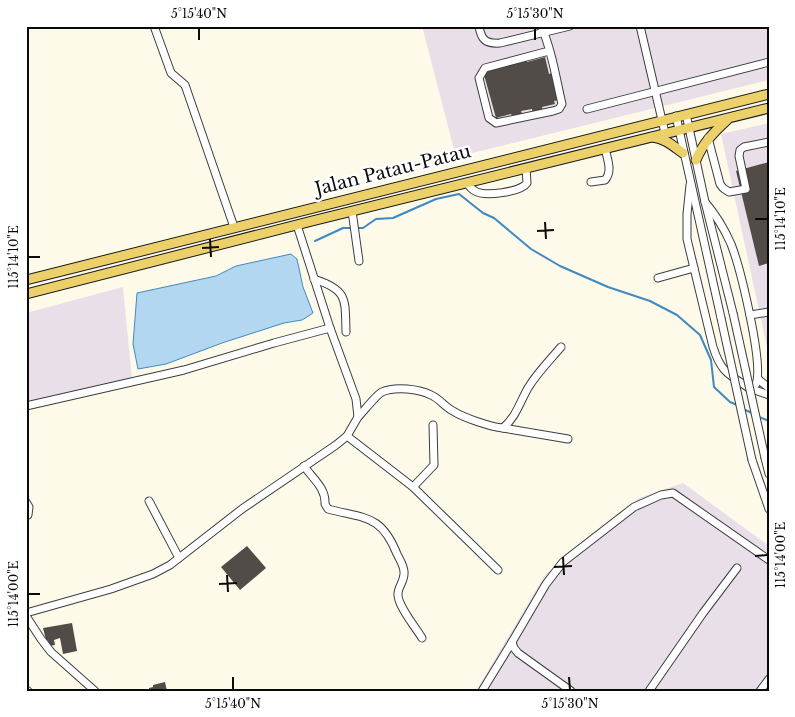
<svg xmlns="http://www.w3.org/2000/svg" width="795" height="717" font-family="'Libre Baskerville',serif">
<rect width="100%" height="100%" fill="#fdfaea"/>
<!-- industrial -->
<g fill="#e8dfe9">
<polygon points="422,26 769,26 769,80 456,157"/>
<polygon points="769,123 769,357 721,134"/>
<polygon points="123,287 132,380 30,403 26,389 26,313"/>
<polygon points="683,483 769,546 769,691 476,691 545,575 639,498"/>
</g>
<!-- water -->
<polygon fill="#b3d7f0" stroke="#4089c0" points="291,254 297,259 303,287 313,313 302,320 284,323 222,343 166,364 138,369 133,344 137,293 216,276 236,266"/>
<g fill="none" stroke-linecap="round" stroke-linejoin="round">
<!-- stream -->
<g stroke="#4089c0" stroke-width="2">
<polyline points="357,228 363,228 376,219 393,218 436,199 459,194 483,213 494,218 531,249 560,266 608,287 650,301 677,315 700,335 711,360 714,387 730,402 737,405"/>
<polyline points="315,241 343,228 352,228"/>
<polyline points="743,409 752,413"/>
<polyline points="759,417 769,421"/>
</g>
</g>
<!-- building -->
<g fill="#524c48">
<polygon points="545,57 549,74 552,73 559,100 554,101 555,104 542,107 543,111 533,114 532,109 521,111 523,116 513,118 511,114 496,118 483,71 526,59 527,62"/>
<polygon points="769,162 769,263 759,266 736,171"/>
<polygon points="247,546 266,568 240,590 221,567"/>
<polygon points="72,623 77,651 63,654 60,638 54,640 55,645 49,646 48,640 46,640 43,628"/>
<polygon points="165,682 167,691 149,691 149,688 153,687 153,685"/>
</g>
<g fill="none" stroke-linecap="round" stroke-linejoin="round">
<defs>
<g id="minor">
<polyline points="154,26 171,73 185,85 234,227"/>
<path d="M479,26c2,14 7,18 21,17l70,-17"/>
<path d="M541,26c11,24 15,53 21,78l-3,5 -6,2 -57,12 -7,-5 -10,-40 6,-10 64,-17"/>
<polyline points="640,26 665,133"/>
<polyline points="587,109 769,62"/>
<polyline points="686,114 705,202 733,313"/>
<polyline points="676,116 721,318"/>
<polyline points="708,138 720,184 723,188 729,192 746,189 739,156 740,150 744,147 769,142"/>
<path d="M591,182l14,-2c8,-9 2,-21 0,-32"/>
<path d="M467,183c2,3 4,6 8,8 10,6 46,1 52,-8l-1,-15"/>
<path d="M690,185l-3,29v25l26,108c8,25 15,27 36,41l7,-4c8,-20 -16,-117 -25,-140 -7,-16 -15,-29 -26,-42"/>
<polyline points="352,211 359,261"/>
<polyline points="658,278 694,268"/>
<path d="M314,279c34,11 31,20 32,53"/>
<polyline points="750,315 769,312"/>
<polyline points="758,379 769,388"/>
<polyline points="749,388 769,395"/>
<polyline points="26,406 184,370 274,343 330,328"/>
<path d="M358,417c6,-6 18,-22 24,-25 13,-6 37,-3 49,3 9,4 14,12 22,16 11,7 38,16 50,17 13,-11 17,-26 25,-40 9,-15 22,-28 33,-41"/>
<polyline points="503,428 568,439"/>
<polyline points="347,436 413,487 498,570"/>
<polyline points="765,458 769,474"/>
<polyline points="752,460 769,509"/>
<path d="M304,466c9,13 22,22 21,38l3,5c37,10 53,5 69,45 3,6 7,12 7,18 1,9 -6,14 -6,22 -1,11 18,34 24,44"/>
<polyline points="413,487 434,465 433,425"/>
<polyline points="149,501 179,558"/>
<polyline points="26,502 29,507 28,515 26,516"/>
<polyline points="26,613 111,589 153,574 170,565 242,509 336,445 347,436 358,417 356,399 330,328 297,225"/>
<polyline points="26,616 41,639 51,652 95,691"/>
<polyline points="26,690 28,691"/>
<polyline points="482,691 512,642"/>
<polyline points="571,691 518,653 514,648 512,642 546,584 563,562 634,507 661,495 673,493 769,560"/>
<polyline points="649,691 703,613 737,568"/>
<polyline points="760,691 769,679"/>
</g>
<g id="major">
<path d="M653,137c13,2 20,9 30,16"/>
<path d="M696,160c7,-17 18,-28 31,-40"/>
<polyline points="26,280 769,94"/>
<polyline points="26,294 312,221 769,108"/>
</g>
</defs>
<!-- minor casing -->
<use href="#minor" stroke="#3d3d3d" stroke-width="9"/>
<!-- major casing -->
<use href="#major" stroke="#1b1b1b" stroke-width="11"/>
<!-- minor -->
<use href="#minor" stroke="#fff" stroke-width="7"/>
<!-- major -->
<use href="#major" stroke="#ecd16a" stroke-width="9"/>
<defs>
<g id="minor-bridge">
<polyline points="733,313 765,458"/>
<polyline points="721,318 752,460"/>
</g>
</defs>
<!-- minor-bridge casing -->
<use href="#minor-bridge" stroke="#3d3d3d" stroke-width="9" stroke-linecap="butt"/>
<!-- minor-bridge -->
<use href="#minor-bridge" stroke="#fff" stroke-width="7"/>
</g>
<!-- ticks -->
<path fill="none" stroke="#0a0a0a" stroke-width="2" d="M199,28v12M535,28v12M755,219h13M545,222l1,17M537,231l17,-1M210,239l1,18M202,248l17,-1M28,257h12M755,556l13,-1M563,557l1,18M554,567l18,-1M227,575l1,17M219,584l18,-1M28,594h12M233,677v13M569,677l1,13"/>
<g text-anchor="middle" stroke-width="5" stroke-linejoin="round" paint-order="stroke">
<!-- street labels -->
<g font-size="18" fill="#0a0a0a" stroke="#fff">
<text transform="translate(393 170) rotate(-14)" y="6">Jalan Patau-Patau</text>
</g>
</g>
<!-- border -->
<rect width="795" height="717" fill="none" stroke="#ffffff" stroke-width="55"/>
<rect x="28" y="28" width="740" height="662" fill="none" stroke="#0a0a0a" stroke-width="2"/>
<g font-size="12" text-anchor="middle" fill="#0a0a0a">
<text x="199" y="18">5°15'40"N</text>
<text x="535" y="18">5°15'30"N</text>
<text transform="translate(781 219) rotate(-90)" y="4">115°14'10"E</text>
<text transform="translate(14 257) rotate(-90)" y="4">115°14'10"E</text>
<text transform="translate(781 555) rotate(-90)" y="4">115°14'00"E</text>
<text transform="translate(14 594) rotate(-90)" y="4">115°14'00"E</text>
<text x="233" y="708">5°15'40"N</text>
<text x="570" y="708">5°15'30"N</text>
</g>
</svg>
